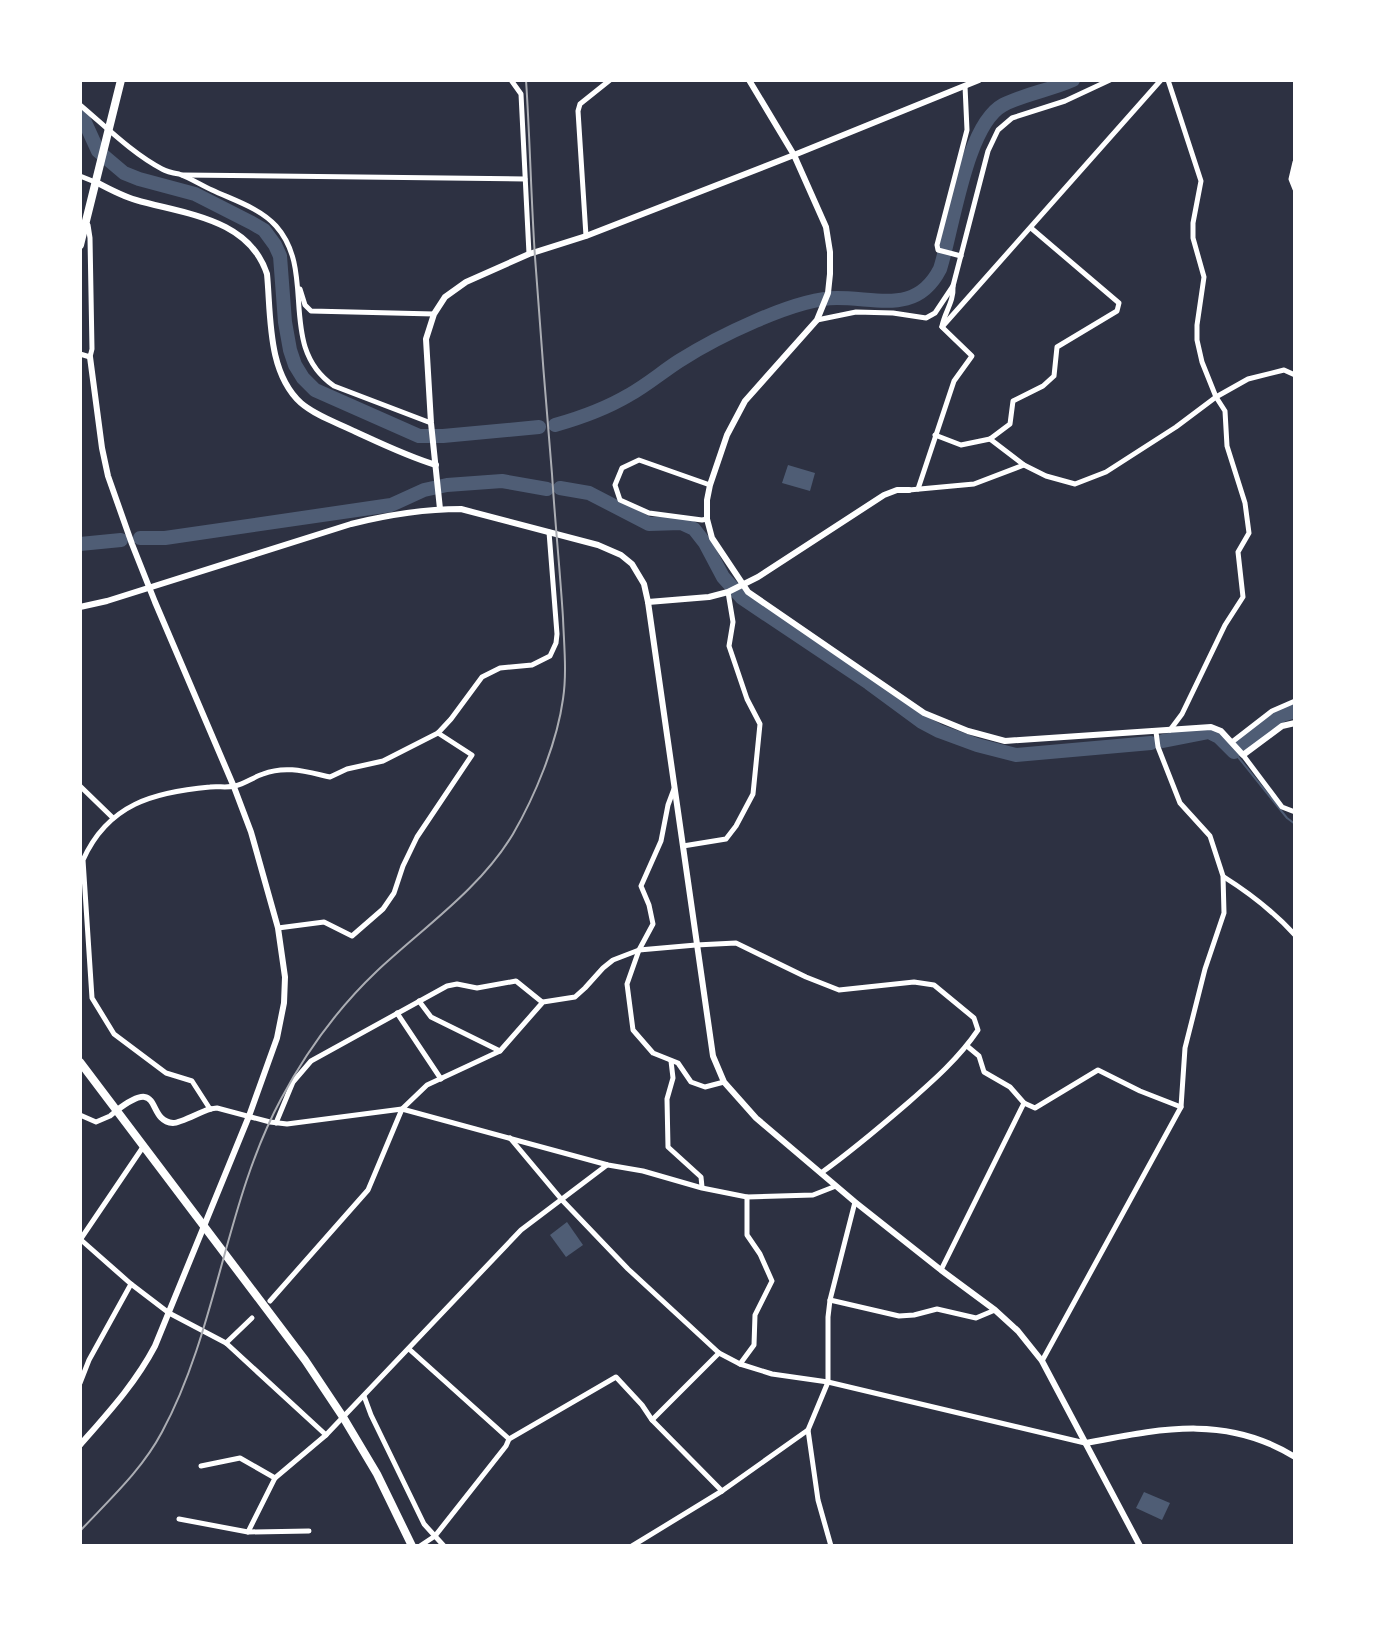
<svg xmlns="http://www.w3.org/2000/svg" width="1375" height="1626" font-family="'Work Sans',sans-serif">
<rect width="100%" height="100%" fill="#2d3142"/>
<!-- water -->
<g fill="#4f5d75">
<polygon points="788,465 815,473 810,491 782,483"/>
<polygon points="567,1222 583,1245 566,1257 550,1235"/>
<polygon points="1144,1492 1170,1503 1162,1520 1136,1508"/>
</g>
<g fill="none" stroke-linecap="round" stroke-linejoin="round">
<!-- stream -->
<polyline stroke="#4f5d75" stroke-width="2" points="1234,752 1287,818 1295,824"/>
<!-- river -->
<g stroke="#4f5d75" stroke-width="14">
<polyline points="80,117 83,118 98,151 124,173 139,179 195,194 252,223 264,230 275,245 280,256 285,322 290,350 295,365 303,378 315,390 419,436 443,436 539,427"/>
<path d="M555,425c25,-7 52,-17 74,-30 18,-10 33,-23 50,-34 36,-23 116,-63 158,-63 42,0 80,16 103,-29 13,-40 26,-144 63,-164 21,-11 48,-15 70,-25"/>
<polyline points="560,488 589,493 649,524 681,523 694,529 705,543 723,577 742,598 869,683 922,722 939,731 977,745 1016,755 1151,743"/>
<polyline points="140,538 165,538 391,505 424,490 447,485 502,481 547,489"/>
<polyline points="80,544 121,540"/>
<polyline points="1163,741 1209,732 1219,737 1234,752"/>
<polyline points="1242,744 1282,715 1295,711"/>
</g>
<!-- minor -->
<g stroke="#fff" stroke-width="5">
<polyline points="511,80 521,94 529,254"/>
<polyline points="1168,80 1201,181 1193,223 1193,238 1204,277 1197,325 1197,340 1202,362 1216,397 1225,411 1227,446 1245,503 1249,533 1238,552 1243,597 1225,625 1182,714 1170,730"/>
<path d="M80,105c25,21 53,49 82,64 5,3 11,4 17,5 11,4 22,11 33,16 21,10 48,18 64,36 42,47 0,120 58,160l97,37"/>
<polyline points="1295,162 1291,179 1295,189"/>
<polyline points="182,175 525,179"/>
<polyline points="80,176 95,182"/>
<polyline points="586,236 578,111 580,104 610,80"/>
<polyline points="961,256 938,250 937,245 967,130 965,86"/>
<polyline points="300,289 305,305 311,311 434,314"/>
<polyline points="817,320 856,312 893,313 926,318 935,313 953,286 988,151 998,130 1012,118 1065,101 1110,80"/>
<path d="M942,326c3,-15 12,-24 11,-40"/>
<polyline points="942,327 1161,80"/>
<polyline points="80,354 90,357 92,349 90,238 88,225"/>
<polyline points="935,435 961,445 990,439 1010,424 1013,401 1043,386 1054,376 1057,347 1117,311 1119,303 1031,228"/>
<polyline points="990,439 1024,465 1046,476 1075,484 1106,472 1176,427 1216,397 1248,379 1284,370 1295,375"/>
<polyline points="918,489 954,381 972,356 942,327"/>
<polyline points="909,490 974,484 1024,465"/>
<polyline points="707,519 702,520 649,513 620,500 615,485 622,468 639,460 710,485"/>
<path d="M549,532l8,102 -1,9 -6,13 -18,9 -32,3 -18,9 -31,42 -13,14 -55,28 -36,8 -17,8c-23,-5 -44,-12 -67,-3 -9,3 -19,10 -28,12 -8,2 -17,0 -25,1 -56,5 -102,17 -127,73l9,138 22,36 52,39 26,8 18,28 7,-1 53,14 17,2 115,-15 206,56 35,6 59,17 45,9 66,-2 23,-9"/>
<polyline points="1232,742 1272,711 1295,701"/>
<polyline points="1243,755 1282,807 1295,812"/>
<polyline points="80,786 113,818"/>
<polyline points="674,789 668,805 661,841 641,886 649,905 653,924 639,950 627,984 633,1030 653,1053 678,1063 691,1082 705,1087 724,1082"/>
<polyline points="683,846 726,839 736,826 753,794 760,724 747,699 729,646 733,622 728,592"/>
<path d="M1224,877c27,17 49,34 71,58"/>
<polyline points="278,928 324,922 352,936 383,909 394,893 403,866 417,837 472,755 438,733"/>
<polyline points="419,1001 431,1017 500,1051"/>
<polyline points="397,1013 441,1079"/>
<polyline points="967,1046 979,1056 984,1072 1010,1087 1024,1103 1035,1108 1098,1070 1140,1091 1181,1107"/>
<polyline points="671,1061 673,1078 667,1099 668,1147 701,1177 702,1187"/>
<polyline points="80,1115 96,1122 110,1116 116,1111"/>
<polyline points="276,1123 293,1082 311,1061 447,986 457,984 477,988 516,981 542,1002"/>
<polyline points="510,1138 562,1200 628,1269 719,1353 740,1364 772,1374 828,1382 1085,1443"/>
<polyline points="80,1239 131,1284 169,1313 226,1343 326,1435 521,1230 607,1165"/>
<polyline points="80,1240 143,1147"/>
<polyline points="941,1270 1024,1103"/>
<polyline points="830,1300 899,1316 914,1315 937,1309 976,1318 995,1310"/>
<path d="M270,1301l98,-111 34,-81 25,-24 73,-34 43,-49 32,-5 10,-9 18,-20 10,-8 26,-10 57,-5 40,-2 70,34 33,13 75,-8 20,3 40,33 4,12c-19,28 -44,50 -69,72 -29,25 -57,49 -88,71"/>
<polyline points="226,1343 252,1318"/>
<polyline points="409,1349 509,1439 616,1377 642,1405 652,1420 722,1491"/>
<polyline points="1042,1361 1181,1107 1185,1048 1205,969 1224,913 1223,876 1210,836 1180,803 1158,747 1156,732"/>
<polyline points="740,1364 754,1345 755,1315 772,1281 760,1254 747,1235 747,1197"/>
<polyline points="80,1383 89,1360 131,1284"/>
<polyline points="364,1396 371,1415 424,1524 444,1546"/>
<polyline points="652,1420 719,1353"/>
<polyline points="201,1466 240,1458 275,1478"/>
<polyline points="179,1519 248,1532 309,1531"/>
<polyline points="248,1532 275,1478 326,1435"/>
<polyline points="420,1546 435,1536 506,1446 509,1439"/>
<polyline points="632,1546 722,1491 808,1430"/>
<polyline points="831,1546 818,1500 808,1430 828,1382 828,1317 830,1300 855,1202"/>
</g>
<!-- tertiary -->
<g stroke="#fff" stroke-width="6">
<polyline points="749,80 794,155 826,227 830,252 830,274 828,293 817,320 745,401 727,435 710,485 707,500 707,519 712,538 748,592 924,713 968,731 1005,741 1211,727 1221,731 1243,755 1282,726 1295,723"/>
<path d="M96,182c13,7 26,14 40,18 48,14 113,18 131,74 4,41 0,98 34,129 15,13 37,20 55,29 26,12 53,25 80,33"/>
<polyline points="648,602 709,597 728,592 758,577 884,495 897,490 909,490"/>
<path d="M116,1111c48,-37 29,10 57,12 8,0 27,-11 37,-14"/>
<path d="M1086,1443c74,-14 140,-29 209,14"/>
<path d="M80,1445c28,-32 55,-61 75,-99l94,-230 28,-78 7,-35 1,-26 -7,-49 -27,-96 -17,-45 -79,-185 -23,-58 -24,-68 -6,-28 -12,-91"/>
</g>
<!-- secondary -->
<g stroke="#fff" stroke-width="6">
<polyline points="440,509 431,423 426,339 434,314 445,297 466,282 529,254 586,236 794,155 979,80"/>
<path d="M80,607l27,-6 244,-77c36,-9 73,-15 110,-15l137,36 23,10 11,9 12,20 4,18c23,151 42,303 65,454l11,26 32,36 99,84 86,68 54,40 23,21 24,30 98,185"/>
</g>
<!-- trunk -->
<g stroke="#fff" stroke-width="8">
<polyline points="80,245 121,80"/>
<polyline points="80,1062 305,1360 343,1417 377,1474 412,1546"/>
</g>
<!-- rail -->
<path stroke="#abadb3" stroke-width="2" d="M80,1531c29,-31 62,-61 82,-99 56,-104 63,-229 119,-333 25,-47 57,-91 96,-128 47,-44 102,-81 136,-137 22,-38 44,-91 50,-135 4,-26 1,-54 0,-81 -3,-48 -8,-96 -11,-144 -6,-72 -12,-145 -17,-217 -4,-59 -5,-118 -9,-177"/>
</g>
<!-- border -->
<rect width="1375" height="1626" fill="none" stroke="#ffffff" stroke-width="164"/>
</svg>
